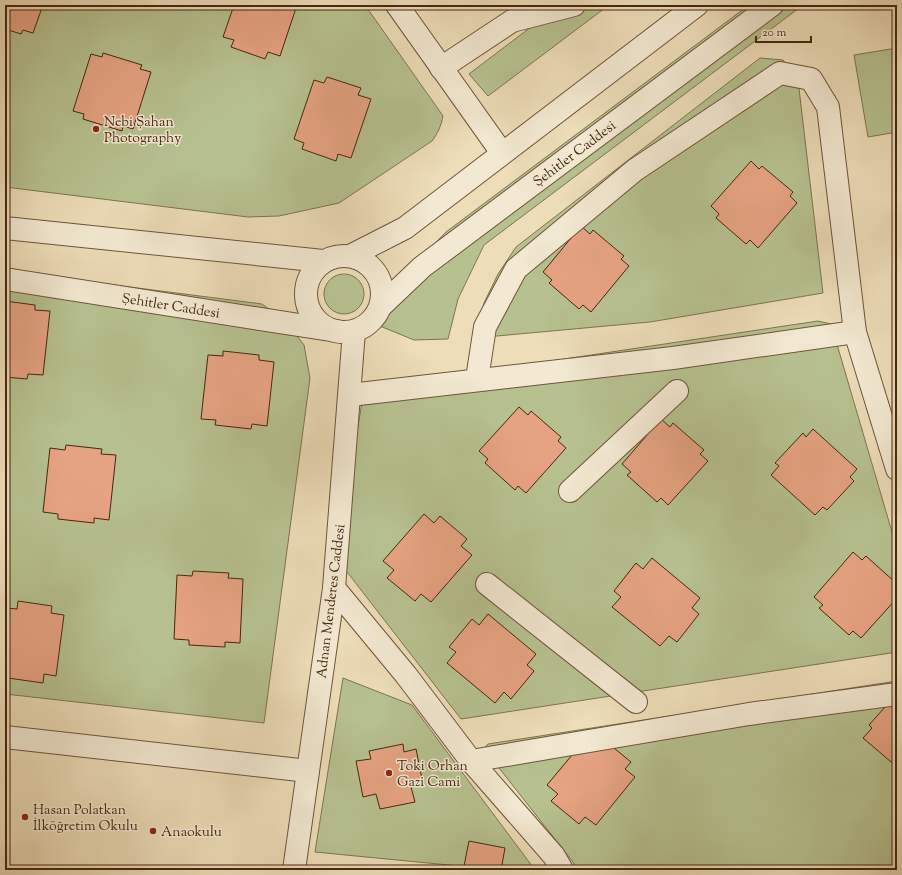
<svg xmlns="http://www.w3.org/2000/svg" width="902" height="875" font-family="'Sorts Mill Goudy',serif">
<rect width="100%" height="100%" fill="#edddb9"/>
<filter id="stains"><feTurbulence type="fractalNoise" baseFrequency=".005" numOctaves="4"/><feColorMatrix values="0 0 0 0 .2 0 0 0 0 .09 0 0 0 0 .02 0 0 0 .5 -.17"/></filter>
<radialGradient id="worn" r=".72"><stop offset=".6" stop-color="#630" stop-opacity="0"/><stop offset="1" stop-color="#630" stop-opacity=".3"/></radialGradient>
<!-- green -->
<g fill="#b7c190" stroke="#7e7450">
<path d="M5,5h360l78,111c-2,10 -5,17 -11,25l-93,62 -60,13 -31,1 -243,-30z"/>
<polygon points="560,5 609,5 488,96 469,74"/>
<polygon points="749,5 803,5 484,245 458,299 448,339 414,340 375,324 419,260 446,232"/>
<polygon points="897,48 897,132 868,137 854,55"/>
<polygon points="760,58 783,60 798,80 823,293 650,322 475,338 484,303 498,274 516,247"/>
<polygon points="5,271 262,304 286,322 304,345 310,378 264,723 5,694"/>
<circle cx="344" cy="294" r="20"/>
<polygon points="818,321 831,324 897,549 897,652 461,719 344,568 338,550 363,396 371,388"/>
<polygon points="343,678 412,705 535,870 500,870 315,852"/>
<polygon points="897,681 897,870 577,870 573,862 488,754 485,747 488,744"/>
</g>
<!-- building -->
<g fill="#e6a383" stroke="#462611">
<polygon points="5,5 43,5 33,33 23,30 21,34 5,29"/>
<polygon points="234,5 297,5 280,56 268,52 265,59 231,47 234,40 223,37"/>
<polygon points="103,53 142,65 140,69 151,72 133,129 123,126 122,131 83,119 84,114 73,111 91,54 102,57"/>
<polygon points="327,77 361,88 358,95 371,99 351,158 338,154 336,161 302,149 304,143 294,139 314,80 324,83"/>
<polygon points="751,161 759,169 762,166 793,192 790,196 797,203 758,248 750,240 746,244 716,218 719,214 711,206"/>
<polygon points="581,226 590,234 593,230 624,256 621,259 629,266 591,312 583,305 579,309 549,283 552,280 543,272"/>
<polygon points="5,301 35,305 35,310 50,311 43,375 28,374 27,379 5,377"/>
<polygon points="223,351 259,355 259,360 274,362 267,426 252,424 251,429 215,425 216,420 201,419 208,355 223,356"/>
<polygon points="519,407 528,415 531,411 561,437 558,441 566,448 526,493 518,486 515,490 485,463 488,459 479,451"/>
<polygon points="661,419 670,427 673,423 704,450 700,454 708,461 668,505 661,498 657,502 627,475 631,472 622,464"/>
<polygon points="813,429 857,469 850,477 854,481 827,510 823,507 815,515 771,475 779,466 775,463 803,433 806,437"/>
<polygon points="66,445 102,449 101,454 116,455 109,520 94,518 94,523 58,519 58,514 43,512 50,448 65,450"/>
<polygon points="424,514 434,523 440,516 467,539 461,546 472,555 431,602 421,594 415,601 387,578 394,570 383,561"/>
<polygon points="853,552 862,560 866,556 896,583 892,587 897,591 897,598 861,638 853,631 849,635 819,608 823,605 814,597"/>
<polygon points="652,558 700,598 692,608 699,614 677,642 669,636 660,646 612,607 621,597 614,591 636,563 643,569"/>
<polygon points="193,571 229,573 228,578 243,579 240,643 225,642 225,647 189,645 189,640 174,639 177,575 192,576"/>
<polygon points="18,601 52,606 51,613 64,615 56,676 44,674 43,683 8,678 9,670 5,669 6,608 17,609"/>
<polygon points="488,614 536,654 527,665 534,671 511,699 504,692 495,703 447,663 456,652 449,647 472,619 479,625"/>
<polygon points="893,698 897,699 897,767 863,738 872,728 869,725"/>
<polygon points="587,737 603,739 631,762 625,769 635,777 596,825 585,817 579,824 551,801 558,794 547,785"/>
<polygon points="403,744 404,752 416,749 423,784 411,787 415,802 380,809 376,794 363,797 356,761 371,759 369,751"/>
<polygon points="469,841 505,848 501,870 482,870 464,866"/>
</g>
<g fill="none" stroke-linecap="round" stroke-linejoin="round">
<defs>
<g id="minor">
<polyline points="397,5 502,153"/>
<polyline points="441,68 512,21 574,5"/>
<polyline points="5,228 323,261"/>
<polyline points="352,255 405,228 697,5"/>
<circle cx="344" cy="294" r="38"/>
<polyline points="5,279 337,331"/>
<polyline points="381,306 422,267 772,5"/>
<polyline points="477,379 485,327 516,269 635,170 780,73 811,79 828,107 855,332 897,469"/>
<polyline points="350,395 673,358 855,332"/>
<polyline points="570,491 677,391"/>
<polyline points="487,584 636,702"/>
<polyline points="334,588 406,675 471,761 554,856 562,870"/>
<polyline points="5,737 308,771"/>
<polyline points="471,761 749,714 897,694"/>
<polyline points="294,870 334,588 354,331"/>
</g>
</defs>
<!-- minor casing -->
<use href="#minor" stroke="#70543b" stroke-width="24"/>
<!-- minor -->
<use href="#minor" stroke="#f3e9d2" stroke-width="22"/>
</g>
<!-- markers -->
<g fill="#8f2418" stroke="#f3e9d2" stroke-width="1.5">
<circle cx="96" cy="129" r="4"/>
<circle cx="389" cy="773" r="4"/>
<circle cx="25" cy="817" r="4"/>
<circle cx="153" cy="831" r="4"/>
</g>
<g text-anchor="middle" stroke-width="3" stroke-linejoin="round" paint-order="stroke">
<!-- poi labels -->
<g font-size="14" fill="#462611" stroke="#f3e9d2" text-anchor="start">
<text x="104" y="126">Nebi Şahan<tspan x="104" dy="16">Photography</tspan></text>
<text x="397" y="770">Toki Orhan<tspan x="397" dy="16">Gazi Cami</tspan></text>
<text x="33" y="814">Hasan Polatkan<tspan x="33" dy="16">İlköğretim Okulu</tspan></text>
<text x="161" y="836">Anaokulu</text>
</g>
<!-- street labels -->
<g font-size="14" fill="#462611" stroke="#f3e9d2">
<text transform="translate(574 153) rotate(-37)" y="5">Şehitler Caddesi</text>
<text transform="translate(171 305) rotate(9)" y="5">Şehitler Caddesi</text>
<text transform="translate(330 601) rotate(-83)" y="5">Adnan Menderes Caddesi</text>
</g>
</g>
<!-- margin -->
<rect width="902" height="875" fill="none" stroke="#edddb9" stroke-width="20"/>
<rect x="6" y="6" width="890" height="863" fill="none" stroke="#462611" stroke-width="2"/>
<rect x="10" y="10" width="882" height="855" fill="none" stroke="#462611"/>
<!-- scale -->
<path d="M756 36v6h55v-6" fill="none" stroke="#462611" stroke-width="2"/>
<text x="762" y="36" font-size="12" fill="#462611" stroke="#f3e9d2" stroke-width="3" paint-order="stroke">20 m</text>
<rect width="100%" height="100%" filter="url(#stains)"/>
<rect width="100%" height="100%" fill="url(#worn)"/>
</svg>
